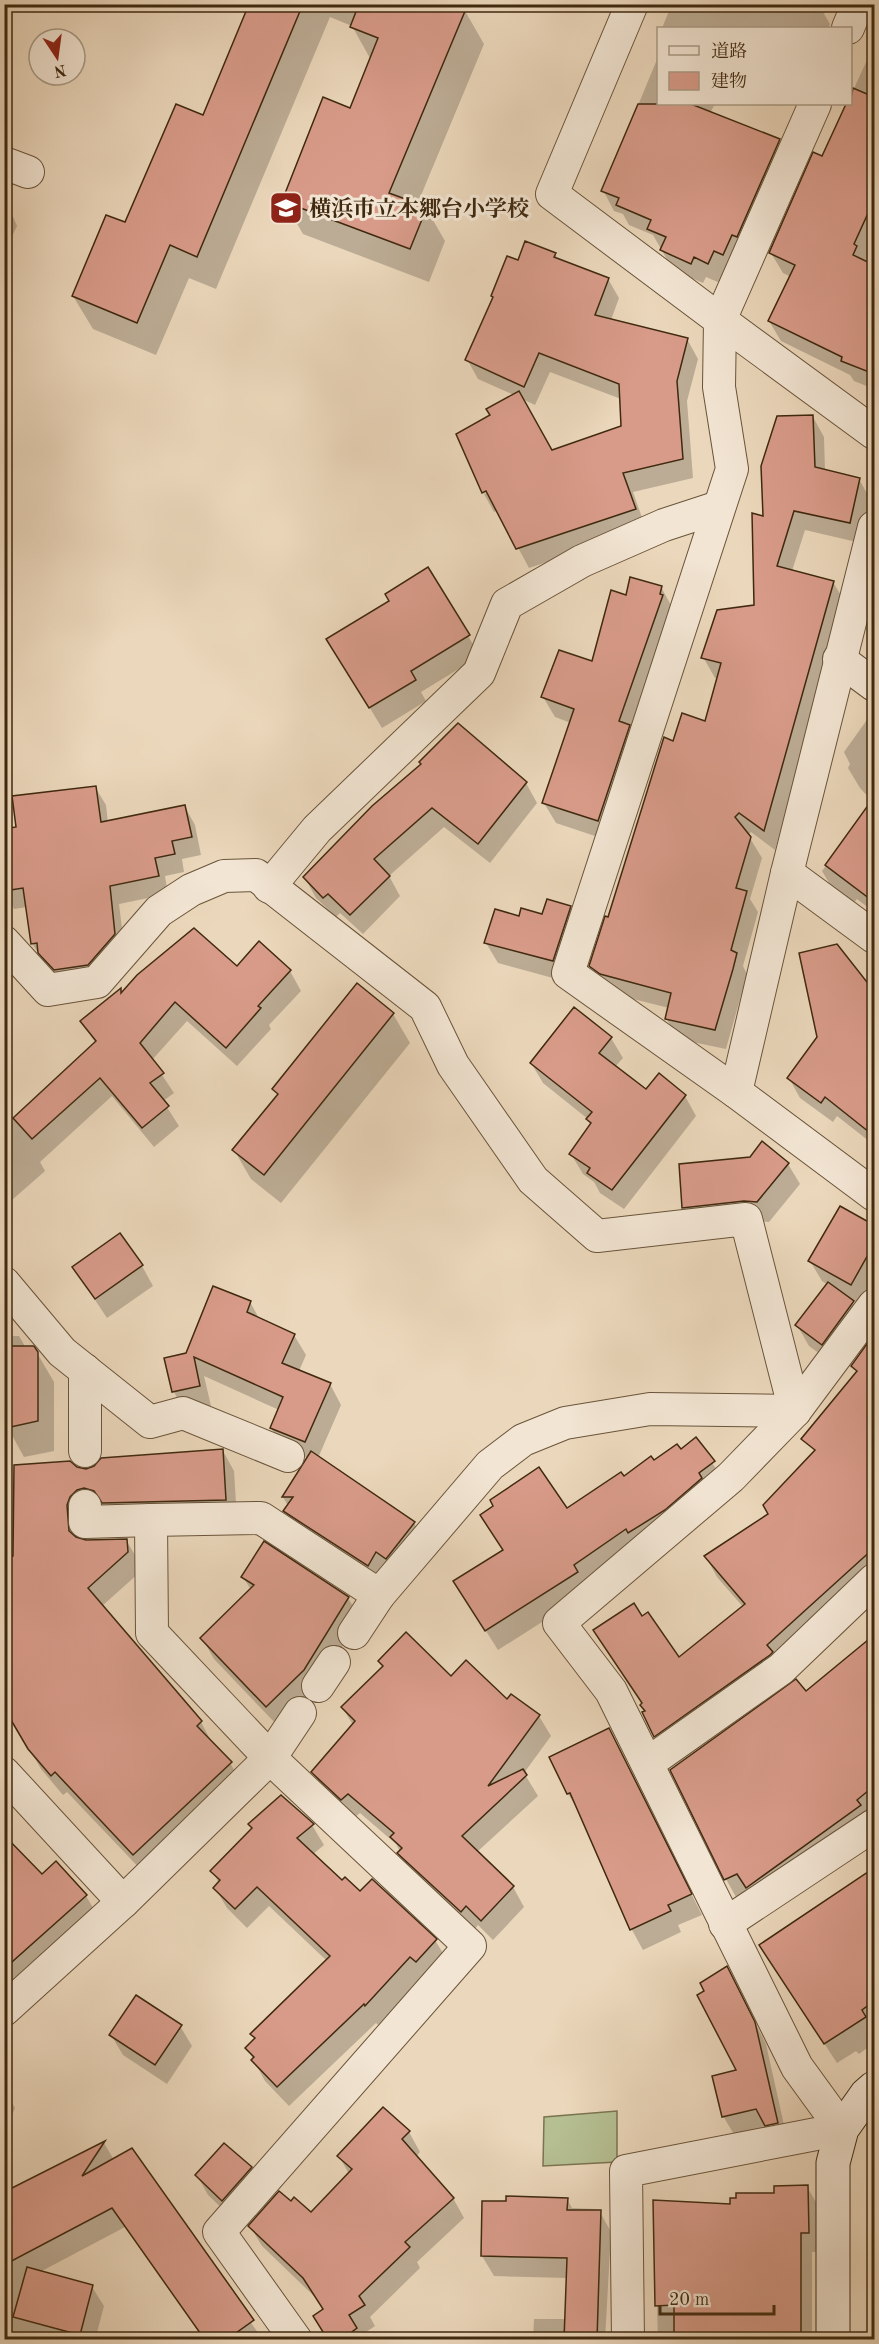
<svg xmlns="http://www.w3.org/2000/svg" width="879" height="2344" font-family="'Old Standard TT','Noto Serif JP',serif">
<rect width="100%" height="100%" fill="#ebd7bb"/>
<filter id="stains"><feTurbulence type="fractalNoise" baseFrequency=".00333" numOctaves="4"/><feColorMatrix values="0 0 0 0 .2 0 0 0 0 .09 0 0 0 0 .02 0 0 0 .5 -.17"/></filter>
<radialGradient id="worn" r=".72"><stop offset=".6" stop-color="#630" stop-opacity="0"/><stop offset="1" stop-color="#630" stop-opacity=".3"/></radialGradient>
<!-- green -->
<polygon fill="#b5bf92" stroke="#7a7450" stroke-width="1.5" points="617,2111 617,2162 543,2166 544,2117"/>
<!-- shadow -->
<g fill="#0003" fill-rule="evenodd">
<polygon points="251,4 450,4 465,11 484,44 417,205 426,208 445,241 429,282 303,234 284,201 350,110 371,60 352,26 330,17 216,289 189,278 156,355 93,329 73,296 204,117"/>
<polygon points="672,4 829,4 824,14 830,24 828,28 662,28"/>
<polygon points="874,45 874,389 854,381 850,375 781,341 769,321 791,277 783,273 771,253 823,158 848,104 850,104 850,97"/>
<polygon points="658,57 658,104 715,104 710,113 779,140 791,160 720,283 706,277 703,283 673,270 653,235 629,225 623,214 614,211 603,190"/>
<polygon points="4,196 17,226 4,253"/>
<path d="M555,254l3,6 50,19 11,19 -8,22 76,19 11,20 -11,42 6,77 -60,14 13,37 -117,39 -31,-58 -4,2 -10,-18 10,-4 -2,-74 22,-21 -36,-16 -11,-20 27,-60 -1,-3 26,-34zM550,372l71,27 2,28 -71,25 -30,-53 13,6z"/>
<polygon points="813,417 824,437 825,471 859,479 870,499 861,543 805,530 792,571 833,582 845,602 775,850 751,832 748,835 762,858 750,899 758,912 743,966 747,974 726,1049 678,1039 666,1018 669,1008 613,994 603,986 591,966 674,743 706,723 718,678 715,678 703,657 755,606 765,518"/>
<polygon points="428,569 480,656 421,692 426,701 382,728 340,659 390,601"/>
<polygon points="661,587 672,607 610,841 556,823 544,803 571,723 555,717 543,697 593,663 627,596"/>
<polygon points="874,639 874,665 866,651"/>
<polygon points="874,710 874,912 857,899 852,905 834,891 822,871 873,802 860,788 848,768 850,764 844,752"/>
<polygon points="526,783 537,803 490,863 444,827 389,876 400,896 363,934 340,913 336,917 316,898 305,878 373,807"/>
<polygon points="95,787 106,805 108,823 185,807 195,825 201,855 182,859 184,872 165,876 168,894 119,904 125,953 65,987 43,961 32,943 27,907 14,909 4,892 4,830 18,829"/>
<polygon points="570,907 581,927 564,981 498,963 486,943 520,918 543,916"/>
<polygon points="259,944 290,971 301,991 269,1025 271,1029 237,1066 187,1021 152,1060 174,1093 163,1101 179,1126 154,1147 112,1096 40,1162 45,1171 4,1207 4,1109 14,1119 96,1044 82,1021 120,990 122,994 237,968"/>
<polygon points="836,946 874,993 874,1145 837,1116 833,1122 800,1098 789,1078 819,1037"/>
<polygon points="357,985 393,1014 410,1043 281,1203 251,1179 234,1150 278,1096 274,1089"/>
<polygon points="611,1038 623,1058 615,1067 646,1091 685,1096 696,1116 624,1209 600,1193 594,1182 583,1174 571,1154 592,1126 588,1119 543,1083 531,1063"/>
<polygon points="762,1143 788,1164 800,1184 769,1222 756,1221 695,1228 683,1208 750,1158"/>
<polygon points="841,1208 874,1227 874,1283 862,1305 850,1298 865,1323 834,1364 809,1346 797,1325 828,1285 822,1281 810,1261"/>
<polygon points="142,1266 153,1286 107,1318 74,1268"/>
<polygon points="250,1302 260,1320 294,1335 306,1355 299,1371 330,1384 341,1405 318,1458 414,1523 425,1543 380,1585 297,1531 285,1511 288,1506 283,1497 308,1458 283,1448 271,1428 279,1410 204,1376 211,1406 185,1412 174,1392 166,1359 187,1354"/>
<polygon points="4,1336 19,1336 26,1348 37,1353 54,1382 54,1451 24,1457 8,1428 7,1423 4,1422"/>
<polygon points="874,1337 874,1488 826,1445 857,1373 853,1366"/>
<polygon points="696,1439 725,1482 589,1592 498,1650 467,1601 504,1551 482,1515 567,1510 624,1478 681,1451"/>
<polygon points="223,1451 234,1471 237,1519 78,1527 79,1540 126,1540 138,1560 139,1573 102,1606 201,1722 212,1743 230,1763 242,1783 145,1874 67,1792 63,1795 41,1769 4,1705 11,1683 4,1558 14,1557 76,1468 86,1470"/>
<polygon points="871,1551 874,1557 874,1578 667,1756 655,1736 643,1704 595,1630 642,1618 679,1659 743,1607 717,1577 706,1557"/>
<polygon points="243,1577 348,1598 360,1618 315,1691 278,1726 214,1659 202,1638 251,1590"/>
<polygon points="874,1637 874,1815 737,1899 726,1879 796,1712 846,1661"/>
<polygon points="380,1661 451,1678 507,1701 511,1696 539,1716 551,1736 524,1773 538,1796 477,1852 513,1887 524,1907 493,1940 478,1925 473,1932 411,1873 396,1844 360,1813 353,1819 324,1792 313,1772 353,1725 342,1707 383,1667"/>
<polygon points="609,1730 702,1915 678,1925 681,1932 643,1950 632,1930 580,1813 568,1794"/>
<polygon points="250,1825 312,1825 324,1845 312,1855 342,1882 435,1940 447,1960 423,1976 378,2025 376,2023 289,2106 265,2081 247,2048 256,2040 252,2034 327,1961 269,1906 247,1928 227,1908 215,1888 219,1883 212,1871 253,1829"/>
<polygon points="4,1837 42,1876 55,1863 86,1896 98,1916 4,2001"/>
<polygon points="874,1870 874,2043 859,2054 856,2051 837,2063 760,1945"/>
<polygon points="737,1987 766,2044 788,2143 735,2136 723,2116 738,2071"/>
<polygon points="180,2026 192,2046 167,2084 123,2055 111,2035"/>
<polygon points="4,2096 9,2098 15,2108 4,2133"/>
<polygon points="409,2132 420,2152 416,2157 453,2198 464,2218 417,2262 420,2268 370,2317 375,2326 360,2336 362,2340 329,2340 324,2310 316,2298 262,2246 250,2226 311,2215 349,2174 339,2156"/>
<polygon points="104,2143 114,2160 131,2150 263,2340 205,2340 125,2227 40,2272 92,2287 104,2306 95,2340 38,2340 18,2334 4,2334 4,2226 19,2187"/>
<polygon points="251,2168 262,2188 234,2220 208,2195 197,2175"/>
<polygon points="807,2187 819,2207 819,2252 812,2252 812,2340 658,2340 654,2202 732,2205"/>
<polygon points="567,2199 572,2208 595,2209 600,2212 611,2232 605,2340 533,2340 534,2319 567,2319 568,2278 494,2276 482,2256"/>
</g>
<!-- building -->
<g fill="#d89b89" stroke="#3f290f" stroke-width="1.5">
<polygon points="249,4 303,4 197,257 170,245 137,323 72,296 106,215 125,222 176,104 203,115"/>
<polygon points="359,4 468,4 389,193 427,207 410,249 282,201 323,97 350,108 378,38 350,27"/>
<polygon points="853,88 874,97 874,200 854,244 857,246 853,255 874,265 874,374 841,361 842,357 768,321 795,265 769,253 813,152 822,156 846,104 850,104"/>
<polygon points="638,104 691,104 780,139 737,237 732,235 723,255 714,251 708,264 694,257 691,264 660,250 666,237 647,229 651,220 616,205 619,198 601,191"/>
<polygon points="525,241 556,253 554,257 609,278 595,315 688,338 677,381 683,459 623,473 636,509 516,549 486,491 482,493 456,434 490,415 486,409 519,391 552,450 621,426 619,384 539,353 524,387 465,360 493,297 491,296 507,256 518,260"/>
<polygon points="813,415 815,467 860,478 850,523 794,511 777,566 834,581 764,831 739,813 735,817 751,837 736,888 747,891 731,950 737,953 733,969 715,1030 665,1019 671,993 600,974 589,966 605,916 608,917 664,737 673,741 682,713 705,721 721,663 701,658 717,610 754,605 752,513 763,516 761,466 777,416"/>
<polygon points="428,567 470,635 411,671 416,680 369,708 326,639 389,601 385,594"/>
<polygon points="630,577 662,586 660,594 663,595 619,721 630,725 598,821 542,803 574,709 541,697 559,650 592,661 611,590 626,595"/>
<polygon points="458,723 527,782 478,844 432,808 374,859 390,876 350,915 328,894 323,898 303,877 372,806 421,764 419,762"/>
<polygon points="96,786 101,822 185,805 192,837 172,841 175,854 155,858 159,876 110,886 115,934 88,965 54,970 38,953 37,943 31,944 23,888 4,891 4,829 16,827 12,796"/>
<polygon points="874,797 874,902 825,865"/>
<polygon points="547,899 571,906 553,961 484,943 495,909 519,916 521,908 542,914"/>
<polygon points="194,928 237,966 259,941 291,970 258,1006 261,1008 226,1048 175,1002 140,1043 164,1073 150,1083 169,1106 142,1128 100,1078 32,1139 13,1118 96,1041 80,1021 121,988 121,993 137,975"/>
<polygon points="837,944 874,991 874,1136 825,1097 821,1103 787,1078 817,1037 799,953"/>
<polygon points="357,983 394,1013 264,1175 232,1150 278,1094 272,1089"/>
<polygon points="574,1007 612,1037 599,1053 646,1089 659,1073 686,1095 612,1190 587,1173 590,1168 569,1154 591,1123 586,1119 592,1112 530,1063"/>
<polygon points="762,1141 789,1163 757,1202 744,1201 682,1208 679,1164 750,1157"/>
<polygon points="840,1206 874,1225 874,1244 851,1285 808,1261"/>
<polygon points="120,1233 143,1265 95,1299 72,1267"/>
<polygon points="828,1282 854,1301 822,1345 795,1325"/>
<polygon points="213,1286 251,1301 247,1312 295,1334 282,1363 331,1383 305,1442 270,1428 283,1397 194,1357 200,1386 172,1392 164,1358 186,1353"/>
<polygon points="874,1334 874,1548 767,1645 773,1652 770,1655 654,1737 642,1712 645,1711 640,1705 642,1703 593,1630 634,1603 642,1616 648,1612 679,1657 745,1604 704,1556 768,1514 763,1505 815,1450 801,1439 857,1371 851,1366"/>
<polygon points="4,1346 34,1346 38,1352 38,1421 6,1428"/>
<polygon points="696,1437 715,1461 699,1473 702,1478 665,1510 628,1533 626,1529 574,1565 578,1572 485,1631 453,1581 503,1550 480,1515 493,1506 490,1500 539,1467 567,1508 621,1472 624,1476 651,1456 654,1460 677,1444 681,1449"/>
<polygon points="223,1449 226,1500 102,1503 94,1491 84,1488 77,1490 70,1497 67,1505 69,1531 76,1537 86,1540 127,1539 128,1552 88,1588 202,1721 197,1726 232,1762 133,1855 55,1772 51,1776 28,1749 4,1708 4,1685 9,1682 4,1556 13,1556 14,1465 70,1461 77,1467 86,1469 94,1466 101,1458"/>
<polygon points="311,1451 415,1522 386,1559 376,1552 368,1566 283,1511 293,1497 282,1497"/>
<polygon points="264,1541 349,1597 304,1670 266,1707 200,1638 254,1585 241,1577"/>
<polygon points="406,1632 451,1676 466,1660 507,1699 511,1694 540,1715 488,1786 523,1769 527,1775 462,1836 514,1886 481,1921 466,1906 461,1912 397,1853 402,1848 390,1837 394,1833 348,1794 341,1800 311,1772 355,1721 341,1707 383,1666 378,1661"/>
<polygon points="874,1635 874,1786 857,1800 861,1805 746,1888 737,1874 724,1880 670,1770 796,1679 806,1691"/>
<polygon points="609,1728 692,1894 668,1905 671,1911 630,1930 570,1793 567,1794 549,1757"/>
<polygon points="281,1795 314,1824 297,1838 342,1880 345,1877 360,1891 372,1879 437,1939 416,1962 410,1957 365,2006 364,2004 277,2087 251,2060 254,2057 245,2048 255,2038 250,2034 330,1956 257,1887 235,1909 213,1888 220,1880 210,1871 252,1828 248,1824"/>
<polygon points="4,1835 42,1874 56,1861 87,1895 4,1969"/>
<polygon points="874,1868 874,2001 862,2010 866,2017 824,2044 759,1945"/>
<polygon points="727,1966 755,2022 778,2123 765,2126 756,2109 722,2117 712,2076 736,2070 697,1995 704,1991 700,1983"/>
<polygon points="136,1995 182,2025 155,2065 109,2035"/>
<polygon points="383,2107 410,2131 402,2139 454,2198 405,2242 410,2247 359,2296 365,2305 349,2315 357,2328 341,2340 328,2340 313,2316 323,2309 303,2278 248,2226 279,2191 291,2201 294,2197 311,2212 352,2169 337,2156"/>
<polygon points="105,2141 82,2176 132,2148 254,2320 226,2340 205,2340 112,2208 4,2265 4,2192"/>
<polygon points="224,2143 252,2167 222,2201 195,2175"/>
<polygon points="808,2185 809,2233 801,2233 801,2340 674,2340 674,2305 655,2306 653,2200 730,2204 730,2198 736,2198 736,2193 774,2193 774,2186"/>
<polygon points="506,2196 568,2198 567,2210 601,2210 597,2340 564,2340 567,2258 481,2256 482,2201 506,2201"/>
<polygon points="27,2267 93,2285 80,2335 13,2317"/>
</g>
<g fill="none" stroke-linecap="round" stroke-linejoin="round">
<defs>
<g id="street">
<polyline points="632,4 552,194 720,320 719,387 732,469 568,973 736,1092"/>
<polyline points="848,28 858,4"/>
<polyline points="815,104 720,320 874,433"/>
<polyline points="4,163 28,172"/>
<polyline points="874,527 787,873 736,1092 874,1195"/>
<polyline points="839,659 874,685"/>
<polyline points="787,873 874,937"/>
<polyline points="269,887 317,829 479,673 507,604 582,561 664,525 719,507"/>
<polyline points="4,942 48,990 97,982 159,911 191,890 224,876 256,875 425,1007 453,1065 533,1180 597,1236 746,1219 795,1411"/>
<polyline points="4,1283 62,1352 150,1422 183,1413 288,1456"/>
<polyline points="85,1370 85,1451"/>
<polyline points="85,1506 85,1522 151,1520"/>
<polyline points="354,1633 379,1595"/>
<polyline points="318,1686 334,1662"/>
<polyline points="648,1763 781,1669 874,1580"/>
<polyline points="4,1773 123,1902"/>
<polyline points="725,1924 874,1825"/>
<polyline points="4,2010 123,1902 270,1758 300,1713"/>
<polyline points="296,2340 219,2232 470,1946 270,1758 152,1633 151,1520 261,1518 379,1595 490,1465 523,1440 565,1423 650,1409 795,1411"/>
<polyline points="628,2340 626,2171 842,2129 797,2067 611,1691 559,1623 731,1477 795,1411 874,1305"/>
</g>
<polyline id="secondary" points="833,2340 833,2163 842,2129 866,2095 874,2088"/>
</defs>
<!-- street casing -->
<use href="#street" stroke="#6a543a" stroke-width="34"/>
<!-- secondary casing -->
<use href="#secondary" stroke="#3f290f" stroke-width="35"/>
<!-- street -->
<use href="#street" stroke="#f2e5d3" stroke-width="32"/>
<!-- secondary -->
<use href="#secondary" stroke="#f2e5d3" stroke-width="33"/>
</g>
<!-- icons -->
<defs>
<symbol id="school-square" viewBox="-11 -11 22 22"><rect x="-9" y="-9" width="18" height="18" rx="4" fill="#8f2418" stroke="#f2e5d3"/><path d="M0-5L7-2L0 1L-7-2ZM-4 1L0 2.5L4 1V4Q0 6-4 4Z" fill="#fff"/></symbol>
</defs>
<g fill-rule="evenodd">
<use href="#school-square" x="267" y="189" width="38" height="38"/>
</g>
<g text-anchor="middle" stroke-width="6" stroke-linejoin="round" paint-order="stroke">
<!-- poi labels -->
<g font-size="22" font-weight="bold" fill="#3f290f" stroke="#f2e5d3" text-anchor="start">
<text x="309" y="216">横浜市立本郷台小学校</text>
</g>
</g>
<!-- margin -->
<rect width="879" height="2344" fill="none" stroke="#ebd7bb" stroke-width="24"/>
<rect x="6" y="6" width="867" height="2332" fill="none" stroke="#3f290f" stroke-width="3"/>
<rect x="12" y="12" width="855" height="2320" fill="none" stroke="#3f290f" stroke-width="1.5"/>
<!-- legend -->
<rect x="657" y="27" width="195" height="78" fill="#f2e5d3" stroke="#aa9a85" stroke-width="1.5"/>
<rect x="669" y="46" width="30" height="9" fill="#f2e5d3" stroke="#aa9a85" stroke-width="1.5"/>
<text x="711" y="57" font-size="18" fill="#3f290f">道路</text>
<rect x="669" y="72" width="30" height="18" fill="#d89b89" stroke="#aa9a85" stroke-width="1.5"/>
<text x="711" y="87" font-size="18" fill="#3f290f">建物</text>
<!-- north arrow -->
<g transform="translate(57 57) rotate(167)"><circle r="28" fill="#f2e5d3" stroke="#aa9a85" stroke-width="1.5"/>
<path d="M0-4.5L10 22L0 15L-10 22Z" fill="#8f2418"/>
<text y="-9" font-size="16" font-weight="bold" text-anchor="middle" fill="#3f290f">N</text>
</g>
<!-- scale -->
<path d="M660 2305v9h114v-9" fill="none" stroke="#3f290f" stroke-width="3"/>
<text x="669" y="2305" font-size="18" fill="#3f290f" stroke="#f2e5d3" stroke-width="4.5" paint-order="stroke">20 m</text>
<rect width="100%" height="100%" filter="url(#stains)"/>
<rect width="100%" height="100%" fill="url(#worn)"/>
</svg>
